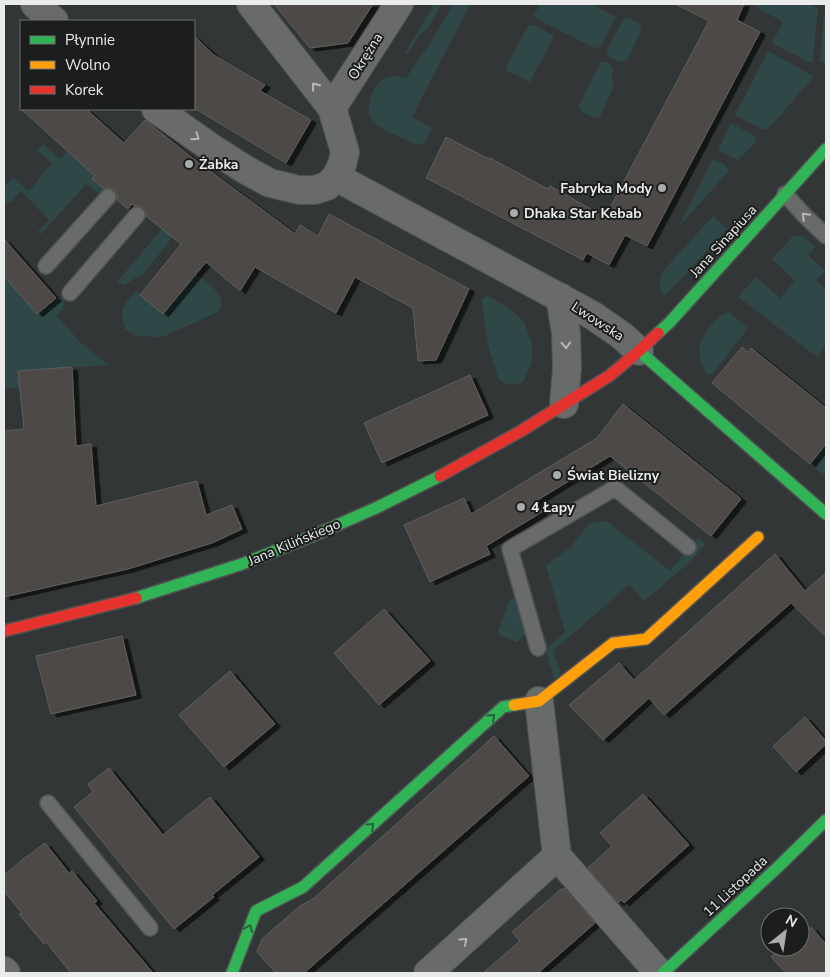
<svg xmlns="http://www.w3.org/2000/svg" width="830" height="977" font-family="'Nunito Sans',sans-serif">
<defs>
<filter id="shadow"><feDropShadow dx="5.5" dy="3" stdDeviation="0" flood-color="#0009"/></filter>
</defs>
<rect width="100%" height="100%" fill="#333636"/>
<!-- green -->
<g fill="#304747">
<polygon points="434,4 442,4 427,29 421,33 408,53 405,53"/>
<path d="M453,4h17l-58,113 20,11 -7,14 -2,2 -6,1c-9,-4 -41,-18 -45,-24 -8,-11 0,-36 12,-42 7,-4 14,-3 22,-1l28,-41z"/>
<polygon points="540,4 595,4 595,6 616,17 600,47 594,48 537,19 534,15"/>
<polygon points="757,4 809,4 818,8 813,60 812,62 809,62 772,43 783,22 756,7"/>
<polygon points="824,12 826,13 826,63 822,63 820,61"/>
<path d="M626,18c7,1 15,5 15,13l-14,29 -6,2 -13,-6 -1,-6 16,-30z"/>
<polygon points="534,25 554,36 530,82 508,71 506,67 528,26"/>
<polygon points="768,51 810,74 813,76 812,79 768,129 763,130 735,115"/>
<path d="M603,62c4,0 8,2 10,7l-1,7 1,8v4l-13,28 -3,2c-7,-1 -17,-6 -18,-13l21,-42z"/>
<polygon points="731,123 754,136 756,138 756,142 738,160 718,150"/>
<polygon points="43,144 60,159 68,150 95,176 93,179 106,190 101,195 86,184 41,234 38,231 49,220 21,191 10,203 5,203 4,188 13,177 29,191 52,163 37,150"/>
<path d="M713,159c6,3 15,5 15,13l-47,52h-1z"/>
<path d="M713,216l14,13 -63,68c-6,-11 -6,-17 0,-27z"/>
<polygon points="188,218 144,273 124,285 117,282 162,229"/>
<polygon points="798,235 803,236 815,247 808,255 825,271 816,281 826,290 826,346 817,357 738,297 756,277 780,298 795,281 772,259 793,236"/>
<path d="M196,274c11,9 36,23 20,39l-54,24 -26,-1 -11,-7c-6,-21 -3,-21 11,-38l27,23z"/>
<path d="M4,276l33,38 19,-16c4,-1 6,-2 9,2l-2,9 -7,6 23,26 29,24 -89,6 1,17h-16z"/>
<path d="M487,296l21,11 16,15 8,22v18l-9,20c-8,3 -19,5 -25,-5 -2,-4 -3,-11 -5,-15 -7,-23 -9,-40 -11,-63z"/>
<path d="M729,312l19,16 -35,46 -4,1c-4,-3 -5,-6 -7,-10 -6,-17 -2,-24 8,-38 6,-7 10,-13 19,-15z"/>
<polygon points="826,444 826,477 810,464"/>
<polygon points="607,521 670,571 698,538 705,544 691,561 644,601 629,585 553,651 561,674 554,680 546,650 565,632 546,565 570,548 590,523"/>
<polygon points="516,595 526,634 517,642 499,635 498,632 509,602"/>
</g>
<!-- building -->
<g fill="#4d4947" stroke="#5e5f5f" filter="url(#shadow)">
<polygon points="274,4 373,4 348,43 310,48"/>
<polygon points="675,4 744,4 737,20 760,32 647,246 625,235 609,265 587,253 583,260 426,178 446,137 489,159 490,158 548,189 550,186 605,217 709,21"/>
<polygon points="194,36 215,56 265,85 260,91 311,120 286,163 194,108"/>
<polygon points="21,109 86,109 124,143 145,120 194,159 295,234 300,225 318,236 329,214 469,289 436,360 418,361 413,308 355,277 336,313 255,267 240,291 206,262 163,314 140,295 181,244 146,216 146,211 143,208 139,206 134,206 132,204 128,209 117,200 117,195 115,190 109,188 104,189 92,179 95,176"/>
<polygon points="4,239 56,298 37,314 4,276"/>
<polygon points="742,347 748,352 751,348 826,408 826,444 810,464 712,383"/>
<polygon points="72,367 76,446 91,444 96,506 197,481 206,515 232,505 242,529 212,543 128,569 4,597 4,431 24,429 18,371"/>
<polygon points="470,375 488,415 382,463 364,423"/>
<polygon points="623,404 741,499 711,536 610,456 536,501 542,512 486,546 490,554 430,582 404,525 464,498 471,514 597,438"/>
<polygon points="775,554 805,591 826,573 826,637 791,603 664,715 649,698 603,740 569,705 619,663 634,680"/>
<polygon points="384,609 430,661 379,705 334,653"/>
<polygon points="122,636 136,695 51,714 36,656"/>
<polygon points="230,671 275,724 224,767 179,715"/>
<polygon points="805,717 826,741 826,744 796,772 773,746"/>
<polygon points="494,736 529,776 304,973 276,973 257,952 262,939 300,906 313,899"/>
<polygon points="109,768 163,835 210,797 259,857 212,895 214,897 174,929 74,807 93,792 88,784"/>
<polygon points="643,794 689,845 624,903 621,900 618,903 588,868 612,846 600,833"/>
<polygon points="45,843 69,873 72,871 97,901 94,903 153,973 71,973 46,942 44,944 19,914 22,913 4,891 4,875 27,856 28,856"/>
<polygon points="564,888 595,923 538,973 483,973 520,941 512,932 561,889 562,890"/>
<polygon points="811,927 826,944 826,973 786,973 771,957 783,947 800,947 800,937"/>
</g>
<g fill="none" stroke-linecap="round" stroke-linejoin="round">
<defs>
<g id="lane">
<polyline points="785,194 804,215 826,236"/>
<polyline points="46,266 108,197"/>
<polyline points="70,293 137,215"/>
<polyline points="538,648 510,549 615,488 688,547"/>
<polyline points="48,803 150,928"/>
</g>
<g id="street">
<polyline points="35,4 54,21"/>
<polyline points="332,108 399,4"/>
<polyline points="156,109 213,149 246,170 270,183 299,190 315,190 327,186 336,177 342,165 345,152 332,108 251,4"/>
<polyline points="336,177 592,315 621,335 639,351"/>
<polyline points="560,297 566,333 567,368 564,404"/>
<polyline points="539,701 557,856 659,973"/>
<polyline points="4,971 6,973"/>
<polyline points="428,973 557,856"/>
</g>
<g id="fast">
<polyline points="658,333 670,322 826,149"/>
<polyline points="639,351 826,514"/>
<polyline points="136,598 242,564 310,537 378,507 440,476"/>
<polyline points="232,973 256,911 303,887 503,707 514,705"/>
<polyline points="663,973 777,868 826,820"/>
</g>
<polyline id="slow" points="514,705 539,701 613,643 646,639 758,537"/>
<g id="jam">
<polyline points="440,476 521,431 609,376 639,351 658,333"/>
<polyline points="4,631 136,598"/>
</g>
</defs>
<!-- lane casing -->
<use href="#lane" stroke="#515353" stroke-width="18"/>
<!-- street casing -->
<use href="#street" stroke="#515353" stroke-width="30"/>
<!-- fast casing -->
<use href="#fast" stroke="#515353" stroke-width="14"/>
<!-- slow casing -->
<use href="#slow" stroke="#515353" stroke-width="14"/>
<!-- jam casing -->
<use href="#jam" stroke="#515353" stroke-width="14"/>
<!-- lane -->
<use href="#lane" stroke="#696b6b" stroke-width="15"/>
<!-- street -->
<use href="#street" stroke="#696b6b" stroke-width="28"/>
<!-- fast -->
<use href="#fast" stroke="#30b455" stroke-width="11"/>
<!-- slow -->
<use href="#slow" stroke="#ff9f0a" stroke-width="11"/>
<!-- jam -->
<use href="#jam" stroke="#e5322d" stroke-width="11"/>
</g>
<!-- one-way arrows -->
<defs><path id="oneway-chevron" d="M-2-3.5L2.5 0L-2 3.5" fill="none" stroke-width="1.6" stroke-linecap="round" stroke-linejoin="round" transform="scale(1.25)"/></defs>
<g stroke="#b6b8b8">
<use href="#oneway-chevron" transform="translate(315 86) rotate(-128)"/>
<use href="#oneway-chevron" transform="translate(196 137) rotate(34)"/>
<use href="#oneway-chevron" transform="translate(805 216) rotate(-135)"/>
<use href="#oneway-chevron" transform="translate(566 345) rotate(87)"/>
<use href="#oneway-chevron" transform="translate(464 941) rotate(-42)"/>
</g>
<g stroke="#256237">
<use href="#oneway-chevron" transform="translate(492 717) rotate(-42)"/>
<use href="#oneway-chevron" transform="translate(371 826) rotate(-42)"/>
<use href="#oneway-chevron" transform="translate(249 928) rotate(-69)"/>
</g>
<!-- markers -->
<g fill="#aaacac" stroke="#1c1e1e" stroke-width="2">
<circle cx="189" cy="164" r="5"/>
<circle cx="662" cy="188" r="5"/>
<circle cx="514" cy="213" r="5"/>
<circle cx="557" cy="475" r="5"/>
<circle cx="521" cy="507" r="5"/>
</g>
<g text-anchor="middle" stroke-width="4" stroke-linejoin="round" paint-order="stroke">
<!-- street labels -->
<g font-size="14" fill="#eaecec" stroke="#1c1e1e">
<text transform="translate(365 56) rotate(-58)" y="5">Okrężna</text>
<text transform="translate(723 241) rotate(-48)" y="5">Jana Sinapiusa</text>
<text transform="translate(598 321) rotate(33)" y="5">Lwowska</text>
<text transform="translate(294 542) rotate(-23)" y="5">Jana Kilińskiego</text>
<text transform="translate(735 886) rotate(-43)" y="5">11 Listopada</text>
</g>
<!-- poi labels -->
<g font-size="14" font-weight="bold" fill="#eaecec" stroke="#1c1e1e" text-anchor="start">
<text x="199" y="169">Żabka</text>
<text x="652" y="193" text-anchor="end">Fabryka Mody</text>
<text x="524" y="218">Dhaka Star Kebab</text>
<text x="567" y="480">Świat Bielizny</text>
<text x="531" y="512">4 Łapy</text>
</g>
</g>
<!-- border -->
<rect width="830" height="977" fill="none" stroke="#eaecec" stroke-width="10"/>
<!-- legend -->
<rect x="20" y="20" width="175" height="90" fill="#1c1e1e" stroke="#6e7070"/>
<rect x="30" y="36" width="25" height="8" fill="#30b455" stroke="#6e7070"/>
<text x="65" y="45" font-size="15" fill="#eaecec">Płynnie</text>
<rect x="30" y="61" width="25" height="8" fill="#ff9f0a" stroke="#6e7070"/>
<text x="65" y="70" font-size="15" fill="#eaecec">Wolno</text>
<rect x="30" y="86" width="25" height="8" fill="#e5322d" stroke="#6e7070"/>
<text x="65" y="95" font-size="15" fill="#eaecec">Korek</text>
<!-- north arrow -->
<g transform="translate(785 932) rotate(30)"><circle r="24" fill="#1c1e1e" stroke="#6e7070"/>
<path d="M0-4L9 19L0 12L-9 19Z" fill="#aaacac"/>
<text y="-8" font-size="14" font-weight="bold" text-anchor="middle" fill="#eaecec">N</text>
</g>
</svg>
